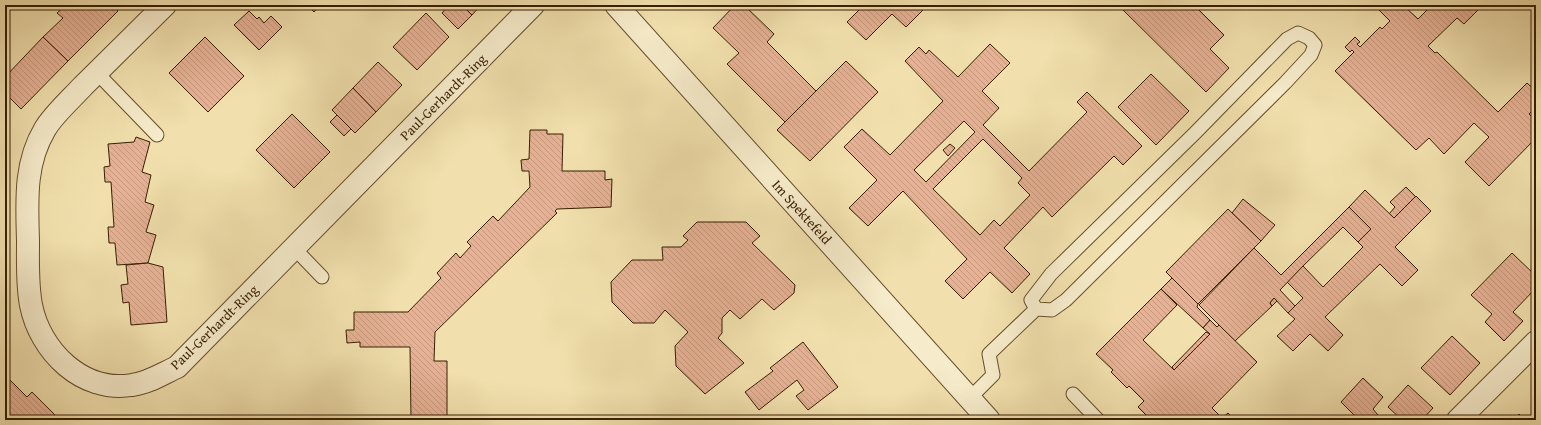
<svg xmlns="http://www.w3.org/2000/svg" width="1541" height="425" font-family="'Gentium Book Plus',serif">
<defs>
<pattern id="building-back-hatch" width="6" height="6" patternUnits="userSpaceOnUse"><rect width="6" height="6" fill="#e6b194"/><path d="M-1 5l2 2M0 0l6 6M5-1l2 2" fill="none" stroke="#c6987e"/></pattern>
</defs>
<rect width="100%" height="100%" fill="#f1e0ad"/>
<filter id="stains"><feTurbulence type="fractalNoise" baseFrequency=".005" numOctaves="4"/><feColorMatrix values="0 0 0 0 .2 0 0 0 0 .09 0 0 0 0 .02 0 0 0 .5 -.17"/></filter>
<radialGradient id="worn" r=".72"><stop offset=".6" stop-color="#630" stop-opacity="0"/><stop offset="1" stop-color="#630" stop-opacity=".3"/></radialGradient>
<!-- building -->
<g fill="url(#building-back-hatch)" stroke="#371e00" fill-rule="evenodd">
<polygon points="66,5 112,5 118,11 68,61 43,37 63,18 57,13"/>
<polygon points="307,5 320,5 314,12"/>
<polygon points="449,5 462,5 472,15 458,29 442,13"/>
<polygon points="462,5 481,5 472,15"/>
<polygon points="735,5 744,5 774,34 767,42 816,91 785,122 727,64 739,53 713,28"/>
<polygon points="864,5 922,5 925,8 906,27 892,14 866,40 847,22"/>
<polygon points="1118,5 1194,5 1224,35 1210,49 1229,68 1206,92"/>
<polygon points="1374,5 1403,5 1418,19 1432,5 1483,5 1464,24 1457,18 1428,46 1435,53 1437,52 1498,112 1527,83 1536,91 1536,107 1529,114 1536,121 1536,138 1489,186 1465,162 1489,137 1474,123 1444,154 1429,138 1416,150 1335,71 1354,52 1352,50 1350,52 1345,47 1355,37 1360,42 1357,44 1360,47 1380,27 1382,29 1390,21"/>
<polygon points="249,11 257,19 259,17 264,23 271,16 282,27 259,50 234,25"/>
<polygon points="426,13 449,37 417,70 393,47"/>
<polygon points="43,37 68,61 21,109 5,93 5,77"/>
<polygon points="205,37 244,76 208,112 169,73"/>
<path d="M990,44l20,19 -28,28 17,17 -16,17 46,46 58,-59 -10,-10 10,-10 55,54 -19,19 -9,-9 -62,61 -9,-10 -39,41 26,26 -18,19 -22,-21 -27,27 -18,-18 22,-22 -64,-68 -35,35 -19,-18 28,-28 -33,-33 18,-18 28,26 53,-54 -38,-40 14,-14 7,7 3,-4 29,27zM964,121l11,11 -49,50 -12,-12zM983,139l39,39 -4,5 12,12 -30,31 -6,-6 -14,15 -47,-46z"/>
<polygon points="846,61 878,92 810,161 777,130"/>
<polygon points="378,62 402,85 376,112 353,88"/>
<polygon points="1151,74 1189,111 1156,145 1118,107"/>
<polygon points="353,88 376,112 355,133 332,110"/>
<polygon points="292,114 330,152 294,188 256,150"/>
<polygon points="337,115 351,129 344,136 330,122"/>
<polygon points="530,130 547,130 547,134 563,134 562,171 605,171 605,180 612,179 611,207 557,209 555,211 557,213 435,332 434,361 447,361 447,420 411,420 410,347 360,347 360,342 347,343 346,330 354,330 354,312 408,312 441,278 437,273 456,253 460,258 471,246 467,242 493,216 498,221 530,187 529,171 522,171 521,160 529,159"/>
<polygon points="136,137 150,142 142,172 151,175 145,202 154,205 146,232 156,235 148,263 117,265 115,243 109,243 108,227 114,227 111,182 105,182 104,167 110,166 108,144 134,142"/>
<polygon points="950,144 955,148 948,156 943,150"/>
<polygon points="1406,187 1416,197 1394,218 1389,214 1395,207 1390,202"/>
<polygon points="1365,190 1394,218 1416,196 1431,211 1395,247 1418,270 1402,286 1380,264 1325,317 1343,335 1328,351 1310,334 1293,351 1277,336 1295,319 1288,313 1303,298 1287,282 1303,266 1323,287 1363,247 1358,242 1371,229 1349,207"/>
<polygon points="1243,199 1275,225 1261,241 1232,213"/>
<polygon points="1349,207 1371,229 1358,242 1343,227 1303,266 1280,290 1295,306 1288,313 1274,298 1270,303 1272,306 1235,341 1199,305 1254,248 1281,275"/>
<polygon points="1228,209 1261,241 1198,304 1166,272"/>
<polygon points="697,222 746,222 760,236 752,243 795,285 794,293 774,310 762,299 740,319 730,310 722,318 722,333 718,338 744,363 705,394 676,366 675,346 688,332 665,310 654,323 633,323 612,302 611,282 632,260 663,260 662,247 681,247 688,240 683,236"/>
<polygon points="1512,253 1536,276 1536,288 1513,312 1523,321 1504,341 1485,322 1492,314 1471,295"/>
<polygon points="148,263 163,267 167,322 131,325 129,302 123,303 121,285 128,284 126,265"/>
<polygon points="1172,278 1198,304 1197,307 1210,320 1203,328 1161,289"/>
<polygon points="1161,289 1177,305 1143,340 1174,370 1210,334 1203,328 1210,320 1217,327 1219,325 1257,362 1212,408 1222,418 1228,413 1235,420 1151,420 1138,407 1144,401 1129,386 1127,388 1111,372 1113,370 1096,354"/>
<polygon points="1274,298 1277,301 1272,306 1270,303"/>
<polygon points="1206,332 1210,334 1174,370 1172,367"/>
<polygon points="1452,336 1480,363 1450,395 1421,368"/>
<polygon points="803,342 838,387 808,410 796,396 804,390 797,380 759,410 745,392 773,371 770,368"/>
<polygon points="5,375 27,397 32,392 60,420 5,420"/>
<polygon points="1363,378 1383,397 1373,409 1382,420 1359,420 1341,402"/>
<polygon points="1408,385 1433,408 1422,420 1402,420 1388,407"/>
<polygon points="1519,414 1525,420 1513,420"/>
</g>
<g fill="none" stroke-linecap="round" stroke-linejoin="round">
<defs>
<g id="service">
<polyline points="97,73 157,135"/>
<polyline points="294,248 322,277"/>
<polyline points="1073,394 1098,420"/>
<polyline points="969,399 993,375 989,354 1036,309 1052,310 1066,300 1285,83 1311,55 1315,45 1309,38 1298,33 1287,39 1195,133 1051,274 1031,300 1036,309"/>
</g>
<g id="minor">
<path d="M165,5c-27,27 -55,54 -82,81 -11,12 -30,29 -38,43 -21,35 -18,73 -17,112 0,21 -1,43 3,64 9,46 51,88 101,80 16,-2 30,-11 45,-18l356,-362"/>
<polyline points="616,5 989,420"/>
<polyline points="1458,420 1536,342"/>
</g>
</defs>
<!-- service casing -->
<use href="#service" stroke="#664e2b" stroke-width="15"/>
<!-- minor casing -->
<use href="#minor" stroke="#664e2b" stroke-width="24"/>
<!-- service -->
<use href="#service" stroke="#f6ebca" stroke-width="13"/>
<!-- minor -->
<use href="#minor" stroke="#f6ebca" stroke-width="22"/>
</g>
<g text-anchor="middle" stroke-width="4" stroke-linejoin="round" paint-order="stroke">
<!-- street labels -->
<g font-size="14" fill="#371e00" stroke="#f6ebca">
<text transform="translate(443 97) rotate(-45)" y="5">Paul-Gerhardt-Ring</text>
<text transform="translate(802 212) rotate(48)" y="5">Im Spektefeld</text>
<text transform="translate(214 327) rotate(-44)" y="5">Paul-Gerhardt-Ring</text>
</g>
</g>
<!-- margin -->
<rect width="1541" height="425" fill="none" stroke="#f1e0ad" stroke-width="20"/>
<rect x="6" y="6" width="1529" height="413" fill="none" stroke="#371e00" stroke-width="2"/>
<rect x="10" y="10" width="1521" height="405" fill="none" stroke="#371e00"/>
<rect width="100%" height="100%" filter="url(#stains)"/>
<rect width="100%" height="100%" fill="url(#worn)"/>
</svg>
